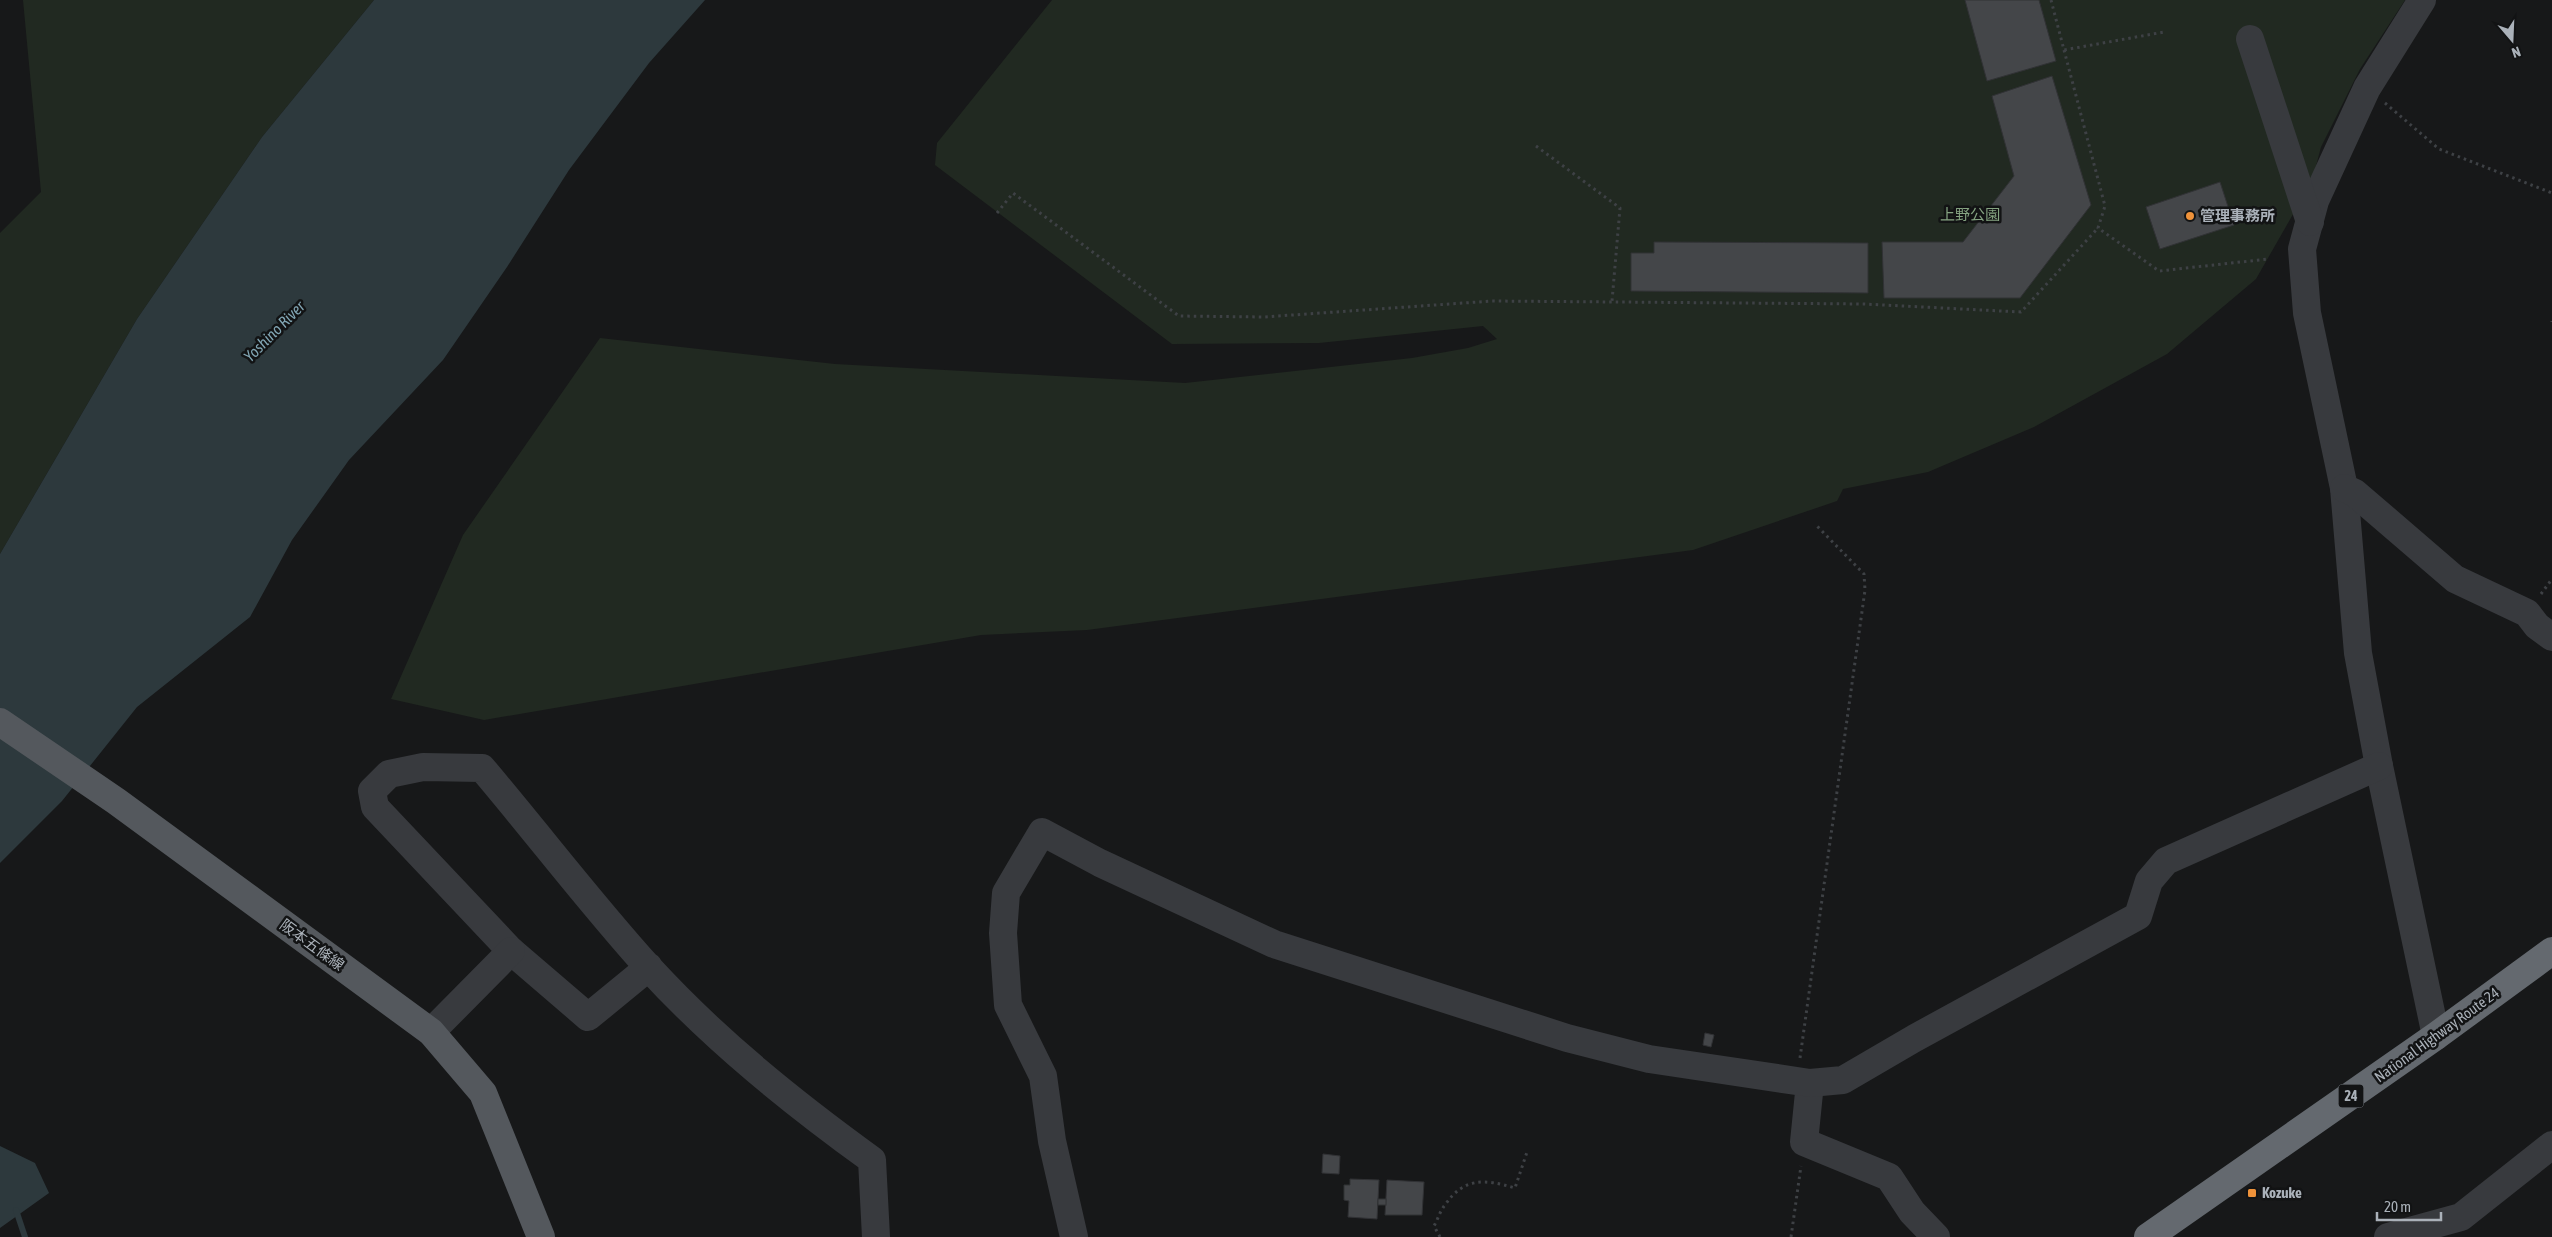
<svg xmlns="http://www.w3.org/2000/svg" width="2552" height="1237" font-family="'Asap Condensed','Noto Sans JP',sans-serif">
<rect width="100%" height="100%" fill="#171819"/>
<!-- green -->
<g fill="#212921">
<polygon points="23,0 374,0 262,137 137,319 0,554 0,233 41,192"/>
<polygon points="1052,0 2405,0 2360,69 2321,147 2312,181 2256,279 2167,354 2034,427 1928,472 1843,489 1837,501 1693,550 1087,630 981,635 484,720 391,699 463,535 600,338 835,364 1185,383 1412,358 1468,348 1497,339 1483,326 1319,343 1172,344 935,165 937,143"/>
</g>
<!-- water -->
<g fill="#2d393d">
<polygon points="374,0 705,0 649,63 569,170 507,267 443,360 349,460 292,540 250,617 137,707 62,801 0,863 0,554 137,319 262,137"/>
<polygon points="0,1146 35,1163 49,1193 0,1228"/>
</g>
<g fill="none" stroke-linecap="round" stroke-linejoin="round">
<!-- stream -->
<polyline stroke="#2d393d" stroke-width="6" points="16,1210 25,1237"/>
</g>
<!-- building -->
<g fill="#444649" stroke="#313235">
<polygon points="1965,0 2039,0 2056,61 1987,81"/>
<polygon points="2052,76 2091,205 2020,298 1884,298 1882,242 1963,242 2014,176 1992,96"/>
<polygon points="2220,182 2234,225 2160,249 2146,207"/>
<polygon points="1654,242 1868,243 1868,293 1631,291 1631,253 1654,253"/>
<polygon points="1705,1033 1714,1035 1711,1047 1703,1045"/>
<polygon points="1323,1154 1340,1156 1339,1174 1322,1173"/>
<polygon points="1350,1179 1379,1180 1377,1219 1348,1217 1349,1201 1344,1200 1344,1185 1350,1185"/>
<polygon points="1387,1180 1424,1182 1422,1215 1385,1215"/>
<rect x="1378" y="1199" width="8" height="6"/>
</g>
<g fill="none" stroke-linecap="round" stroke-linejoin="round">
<!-- path -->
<g stroke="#3e4145" stroke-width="3" stroke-dasharray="2.5 4" stroke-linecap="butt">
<polyline points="2051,0 2064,50 2164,32"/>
<polyline points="2064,50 2105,206 2098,228 2159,271 2268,259"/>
<polyline points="2385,103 2439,149 2552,193"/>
<polyline points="1536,146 1620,208 1612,301"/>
<polyline points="997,213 1013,193 1179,316 1264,317 1492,301 1864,304 2021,312 2098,228"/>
<polyline points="2552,322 2552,321"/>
<polyline points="2541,594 2552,579"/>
<polyline points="1800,1058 1865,590 1864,574 1815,524"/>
<path d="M1440,1237l-6,-11c4,-7 6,-15 11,-21 19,-28 40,-26 70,-17l12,-36"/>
<polyline points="1791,1237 1801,1166"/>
</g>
<!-- minor -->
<g stroke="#383a3e" stroke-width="28">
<polyline points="2422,0 2367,88 2315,201 2302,249 2307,313 2344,488 2358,653 2379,766 2436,1036"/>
<polyline points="2250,39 2310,222"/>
<polyline points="2344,488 2355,493 2455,579 2527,613 2537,626 2552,637"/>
<path d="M649,967l-61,50 -77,-66 -136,-144 -3,-16 17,-17 34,-7 59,1c56,66 109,136 167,200 67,73 143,134 223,192l4,77"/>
<polyline points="431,1032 511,951"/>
<polyline points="1810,1083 1804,1142 1889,1177 1912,1212 1936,1237"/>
<polyline points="1074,1237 1052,1141 1043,1076 1008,1005 1003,933 1006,893 1042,832 1100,863 1274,944 1567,1038 1649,1059 1810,1083 1843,1080 1915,1038 2138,916 2149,881 2166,861 2379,766"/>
<polyline points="2388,1237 2461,1217 2552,1145"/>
</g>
<!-- major -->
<polyline stroke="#54585d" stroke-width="28" points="0,722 116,801 431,1032 483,1093 541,1237"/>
<!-- highway -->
<polyline stroke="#64696f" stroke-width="28" points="2148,1237 2436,1036 2552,951"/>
</g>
<!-- markers -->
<g fill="#ef923a" stroke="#121314" stroke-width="2">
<circle cx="2190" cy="216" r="5"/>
<rect x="2247" y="1188" width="10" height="10" rx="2.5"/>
</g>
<g text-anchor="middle" stroke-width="5" stroke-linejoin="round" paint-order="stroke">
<!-- shield labels -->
<rect fill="#121314" stroke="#7c8288" stroke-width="1" x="2338.5" y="1084.5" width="25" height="23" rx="4"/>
<g font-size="14" font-weight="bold" fill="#aab1b9">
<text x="2351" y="1101">24</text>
</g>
<!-- park labels -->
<g font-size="15" fill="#85a381" stroke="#121314">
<text x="1970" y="220">上野公園</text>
</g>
<!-- poi labels -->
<g font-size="15" font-weight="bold" fill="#aab1b9" stroke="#121314" text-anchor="start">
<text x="2200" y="221">管理事務所</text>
<text x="2262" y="1198">Kozuke</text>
</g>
<!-- street labels -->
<g font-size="15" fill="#aab1b9" stroke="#121314">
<text transform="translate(312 945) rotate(36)" y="5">阪本五條線</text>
<text transform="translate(2437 1035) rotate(-36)" y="5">National Highway Route 24</text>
</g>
<!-- water labels -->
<g font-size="16" font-style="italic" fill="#81a5b3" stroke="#121314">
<text transform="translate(274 331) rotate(-45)" y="6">Yoshino River</text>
</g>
</g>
<!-- north arrow -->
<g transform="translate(2512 40) rotate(161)" stroke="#121314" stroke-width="4" paint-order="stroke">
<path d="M0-4L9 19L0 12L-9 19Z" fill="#aab1b9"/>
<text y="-8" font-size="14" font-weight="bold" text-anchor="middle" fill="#aab1b9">N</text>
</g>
<!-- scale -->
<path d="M2377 1212v8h64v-8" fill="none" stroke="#aab1b9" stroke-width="2.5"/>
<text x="2384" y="1212" font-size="15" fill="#aab1b9" stroke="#121314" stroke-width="4" paint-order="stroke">20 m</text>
</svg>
